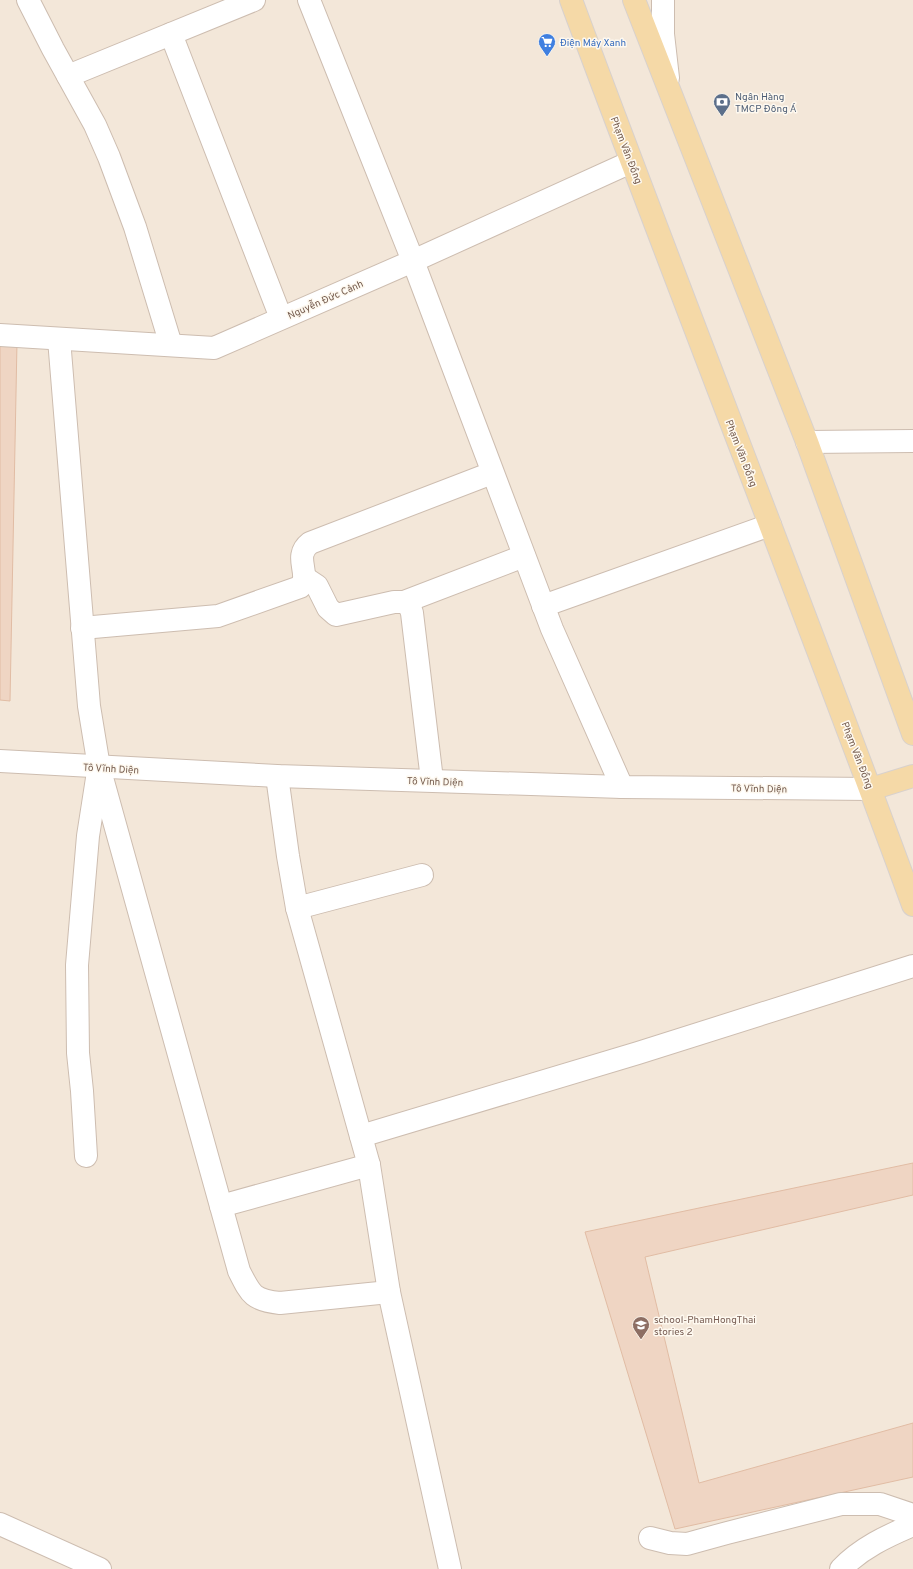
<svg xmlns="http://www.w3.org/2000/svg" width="913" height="1569" font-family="Overpass,sans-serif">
<rect width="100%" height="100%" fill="#fbf5ea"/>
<!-- residential -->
<rect fill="#f3e7d9" x="0" y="0" width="913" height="1569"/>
<!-- building -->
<g fill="#efd5c3" stroke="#e1bca4">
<polygon points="0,341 17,342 10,701 0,700"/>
<polygon points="913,1163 913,1195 645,1257 699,1483 913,1423 913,1477 675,1529 585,1232"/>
</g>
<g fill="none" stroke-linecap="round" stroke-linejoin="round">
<defs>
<g id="minor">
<polyline points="28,0 53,49 95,125 109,157 135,227 171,345"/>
<polyline points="309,0 413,261 552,629 622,787"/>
<polyline points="171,34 281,318"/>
<polyline points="68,76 254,0"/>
<polyline points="0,335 214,348 413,261 631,162"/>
<path d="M59,339l30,367 10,61 140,504c12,24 14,29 41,32l109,-11"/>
<polyline points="807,442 913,441"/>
<polyline points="305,578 317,586 328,608 336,615 394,602 404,602 410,607 412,613 432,780"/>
<polyline points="404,602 524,556"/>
<polyline points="543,606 770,525"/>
<path d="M82,628l136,-12 82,-29c12,-13 -8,-30 10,-44l182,-70"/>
<polyline points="277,776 288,856 297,908 369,1165 389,1292 450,1569"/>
<polyline points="297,908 422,875"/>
<polyline points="361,1136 638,1053 913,966"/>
<polyline points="86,1156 82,1091 78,1053 77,965 88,836 98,772"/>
<polyline points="221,1206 369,1165"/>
<polyline points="0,1524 100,1569"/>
<polyline points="650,1538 670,1543 687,1544 727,1533 841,1504 880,1504 913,1515"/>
<path d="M841,1569c20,-21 46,-33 72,-44"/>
</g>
<g id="tertiary">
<polyline points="663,0 663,34 668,78"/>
<polyline points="0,761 277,776 622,787 871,789"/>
</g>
<g id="primary">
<path d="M571,0c112,302 231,602 342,905"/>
<polyline points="634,0 807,442 913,734"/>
<polyline points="871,789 913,776"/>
</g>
</defs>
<!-- minor casing -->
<use href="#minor" stroke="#cdbdb0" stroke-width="24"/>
<!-- tertiary casing -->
<use href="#tertiary" stroke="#cdbdb0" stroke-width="24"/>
<!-- primary casing -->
<use href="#primary" stroke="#d8d1cd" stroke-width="24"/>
<!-- minor -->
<use href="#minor" stroke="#fff" stroke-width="22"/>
<!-- tertiary -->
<use href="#tertiary" stroke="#fff" stroke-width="22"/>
<!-- primary -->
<use href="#primary" stroke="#f5d9a7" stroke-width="22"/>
</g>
<!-- icons -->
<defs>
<symbol id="supermarket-pin" viewBox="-11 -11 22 30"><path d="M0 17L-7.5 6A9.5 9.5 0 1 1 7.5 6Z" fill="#3f7fe0" stroke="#fef9f0"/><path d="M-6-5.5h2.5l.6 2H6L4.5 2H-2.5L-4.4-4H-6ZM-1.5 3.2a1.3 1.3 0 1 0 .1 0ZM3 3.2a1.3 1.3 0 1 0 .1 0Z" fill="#fff"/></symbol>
<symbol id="bank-pin" viewBox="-11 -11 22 30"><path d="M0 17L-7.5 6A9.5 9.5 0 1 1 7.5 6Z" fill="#5c6f8a" stroke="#fef9f0"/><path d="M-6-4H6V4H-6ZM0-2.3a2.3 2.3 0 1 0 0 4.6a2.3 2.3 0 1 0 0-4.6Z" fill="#fff"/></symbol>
<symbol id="school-pin" viewBox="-11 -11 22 30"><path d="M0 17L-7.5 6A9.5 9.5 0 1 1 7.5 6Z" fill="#8d6e63" stroke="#fef9f0"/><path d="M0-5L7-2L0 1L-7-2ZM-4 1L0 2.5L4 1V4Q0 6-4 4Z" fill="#fff"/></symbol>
</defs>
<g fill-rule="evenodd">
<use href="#supermarket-pin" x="537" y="32" width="20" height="27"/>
<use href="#bank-pin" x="712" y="92" width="20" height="27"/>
<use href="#school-pin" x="631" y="1315" width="20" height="27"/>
</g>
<g text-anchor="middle" stroke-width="3" stroke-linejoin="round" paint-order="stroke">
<!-- shop labels -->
<g font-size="10" fill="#366cbe" stroke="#fef9f0" text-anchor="start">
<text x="560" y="46">Điện Máy Xanh</text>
</g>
<!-- service labels -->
<g font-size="10" fill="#4e5e75" stroke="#fef9f0" text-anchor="start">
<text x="735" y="100">Ngân Hàng<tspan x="735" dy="12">TMCP Đông Á</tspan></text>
</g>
<!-- street labels -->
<g font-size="10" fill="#755c4e" stroke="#fef9f0">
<text transform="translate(627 150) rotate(69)" y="4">Phạm Văn Đồng</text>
<text transform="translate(325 299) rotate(-24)" y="4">Nguyễn Đức Cảnh</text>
<text transform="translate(742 453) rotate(69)" y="4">Phạm Văn Đồng</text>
<text transform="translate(858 755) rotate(69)" y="4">Phạm Văn Đồng</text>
<text transform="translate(111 768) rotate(3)" y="4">Tô Vĩnh Diện</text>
<text transform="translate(435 781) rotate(2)" y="4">Tô Vĩnh Diện</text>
<text transform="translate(759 788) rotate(1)" y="4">Tô Vĩnh Diện</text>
</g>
<!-- education labels -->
<g font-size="10" fill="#785e54" stroke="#fef9f0" text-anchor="start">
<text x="654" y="1323">school-PhamHongThai<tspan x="654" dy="12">stories 2</tspan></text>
</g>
</g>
</svg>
